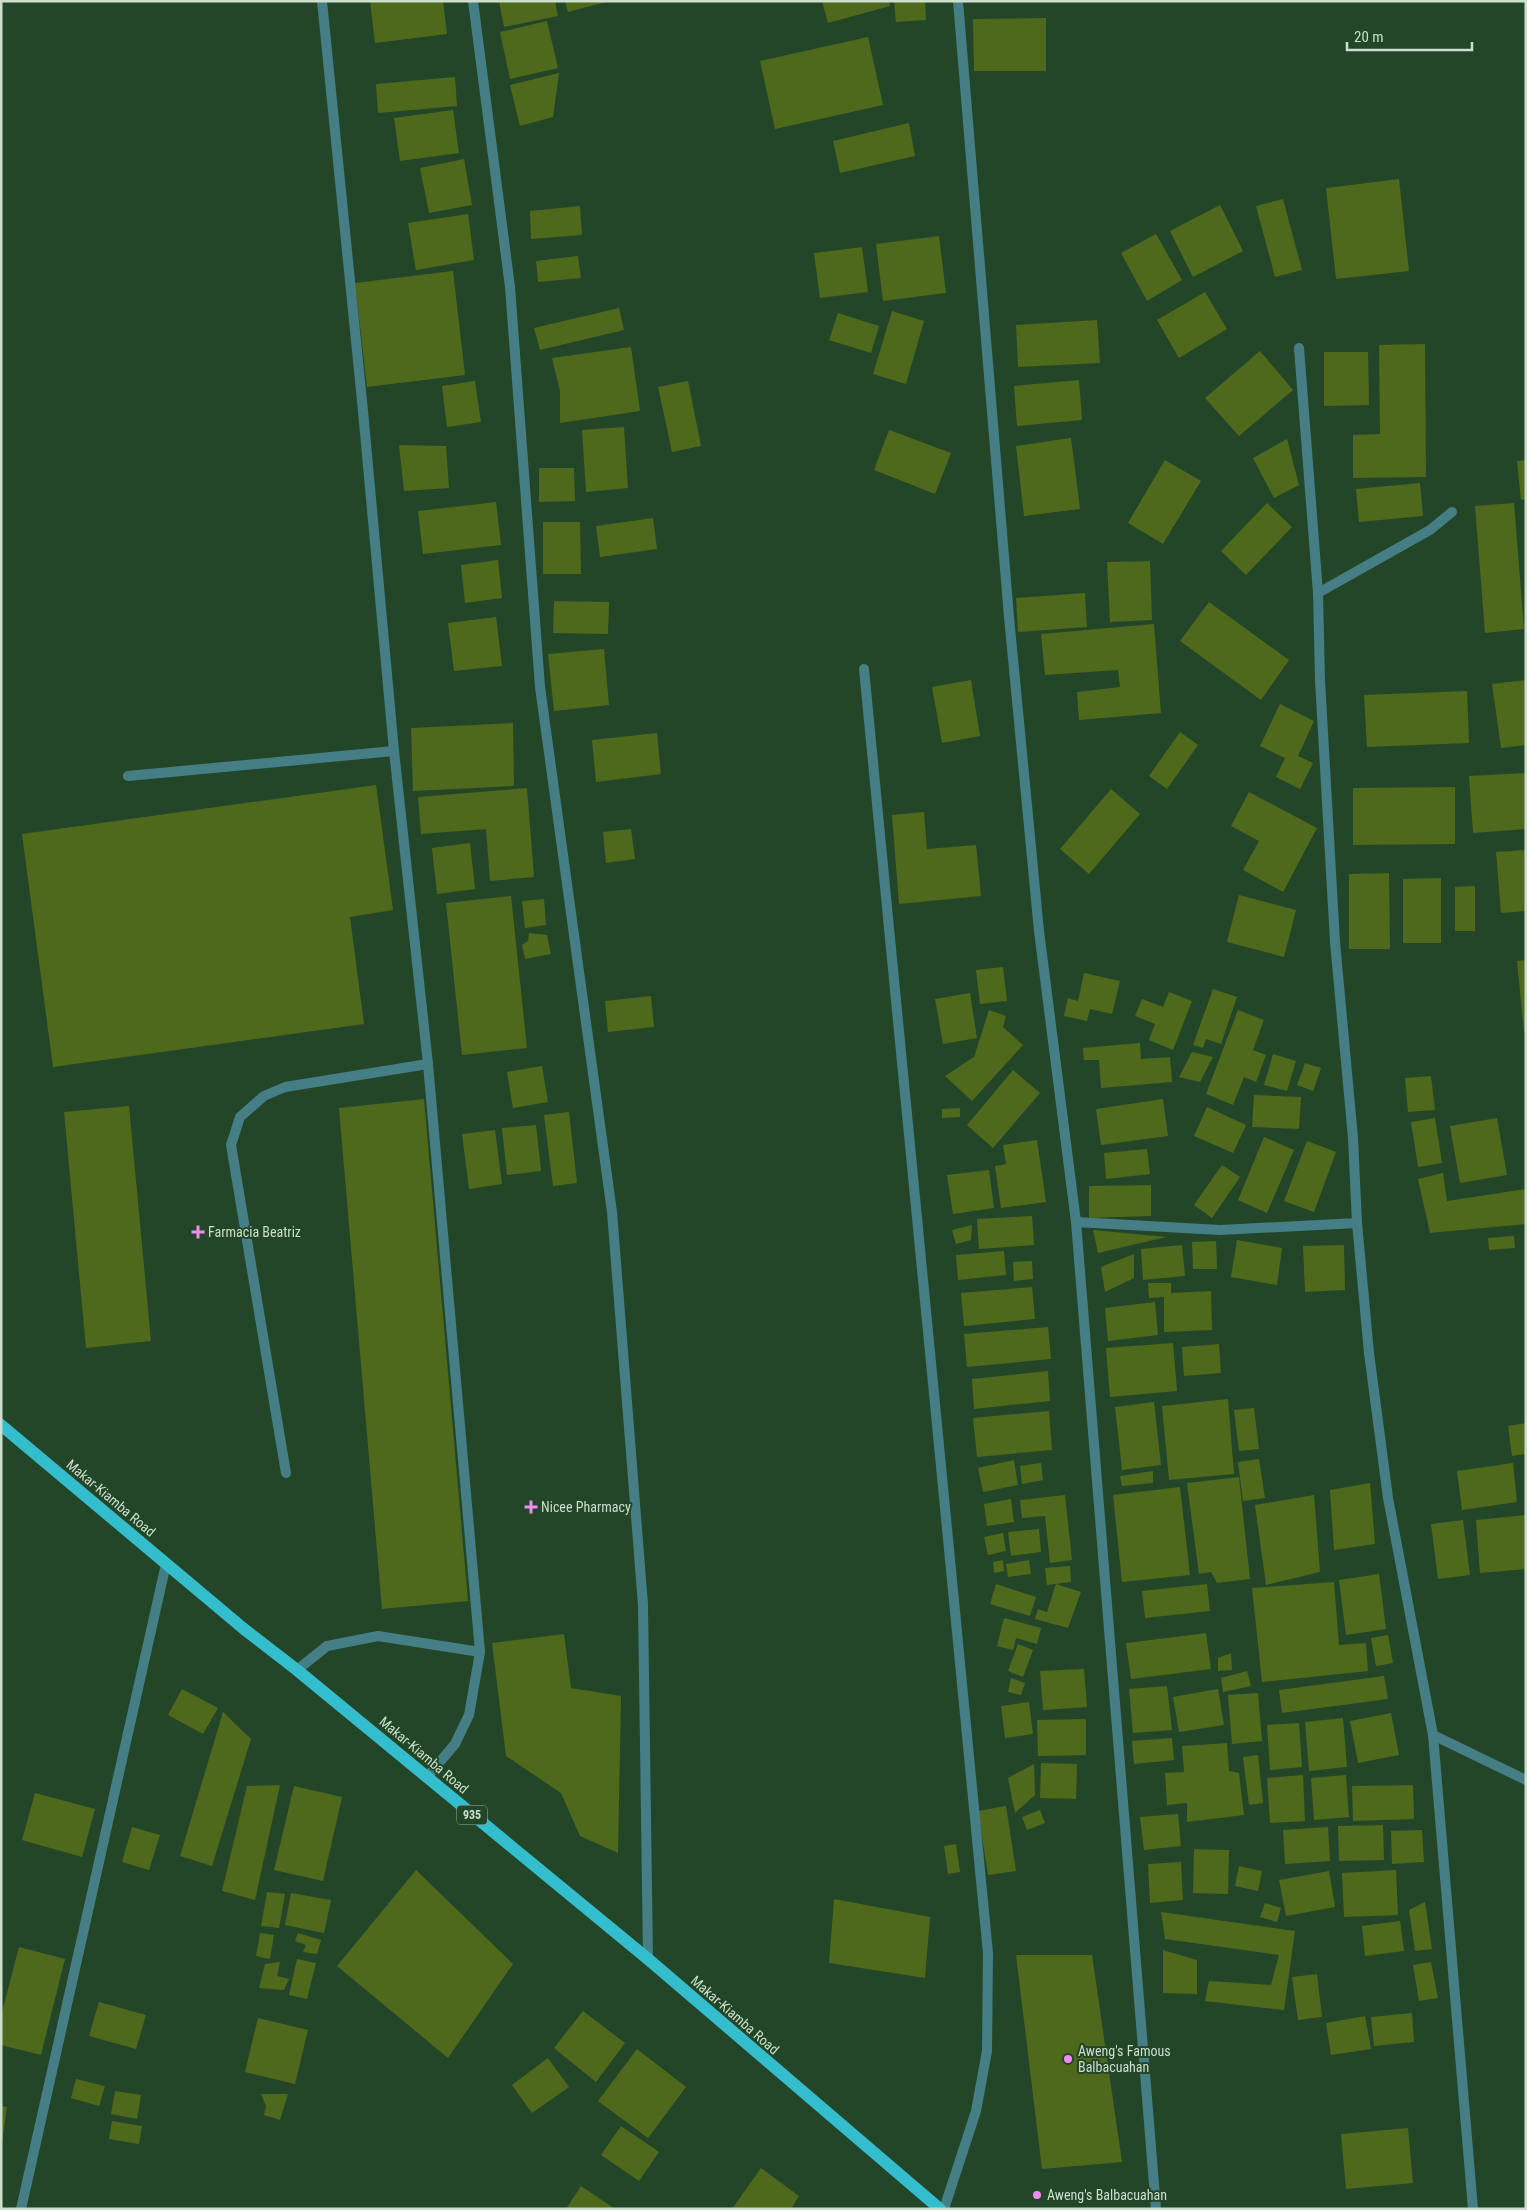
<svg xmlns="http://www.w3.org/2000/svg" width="1527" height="2210" font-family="'Roboto Condensed',sans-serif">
<rect width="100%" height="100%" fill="#244628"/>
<!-- building -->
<g fill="#4e691c">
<polygon points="370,1 443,1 447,34 375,43"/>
<polygon points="499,1 555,1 558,16 504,27"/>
<polygon points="565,1 606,1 606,2 568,12"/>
<polygon points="822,1 889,1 890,6 828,23"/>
<polygon points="894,1 925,1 926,20 896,22"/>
<polygon points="1046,18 1046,71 974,71 973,19"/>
<polygon points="547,21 558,68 510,79 500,32"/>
<polygon points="868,37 883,105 775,129 760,61"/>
<polygon points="559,73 553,117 520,126 510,85"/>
<polygon points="455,77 457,106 378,113 376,84"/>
<polygon points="453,110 459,153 400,161 394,118"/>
<polygon points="909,123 915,156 840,173 833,141"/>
<polygon points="464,159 472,205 429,213 420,168"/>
<polygon points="1399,179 1409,271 1336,279 1326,188"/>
<polygon points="1283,199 1302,270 1275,277 1256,206"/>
<polygon points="1220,205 1243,251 1193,277 1170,231"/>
<polygon points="580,206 582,235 531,239 530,211"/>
<polygon points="468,214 474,260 416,270 408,223"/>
<polygon points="1156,234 1182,280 1147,301 1121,253"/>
<polygon points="939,236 946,293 883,301 876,244"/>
<polygon points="862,247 868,292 820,298 814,253"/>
<polygon points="578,256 581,278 538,282 536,261"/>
<polygon points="453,271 465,375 367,387 355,283"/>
<polygon points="1205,292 1227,329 1179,358 1157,320"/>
<polygon points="619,308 624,330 540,350 534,328"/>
<polygon points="892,311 924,321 906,384 873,374"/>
<polygon points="838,313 879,326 871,353 829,340"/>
<polygon points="1097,320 1100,363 1018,367 1016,325"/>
<polygon points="1425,344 1426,477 1353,478 1353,435 1380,434 1379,345"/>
<polygon points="631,347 640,411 560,423 560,391 552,358"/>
<polygon points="1260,351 1293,390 1239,436 1205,398"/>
<polygon points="1324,352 1368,352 1369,405 1324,406"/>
<polygon points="1079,380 1082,420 1017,426 1014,386"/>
<polygon points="475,381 481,422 447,427 442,386"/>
<polygon points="688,381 701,446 672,452 658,387"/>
<polygon points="624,427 628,488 586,492 582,430"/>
<polygon points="889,430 951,453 935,494 874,470"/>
<polygon points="1071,438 1080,509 1024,516 1016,446"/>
<polygon points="1287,439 1299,485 1274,498 1253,458"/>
<polygon points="399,445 446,446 449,488 404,491"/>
<polygon points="1165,460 1201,481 1163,544 1128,523"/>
<polygon points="1526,460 1526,499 1521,500 1517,461"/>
<polygon points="539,468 574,468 575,501 539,502"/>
<polygon points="1420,483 1423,516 1359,522 1356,489"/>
<polygon points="496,502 501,545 423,554 418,511"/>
<polygon points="1267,503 1292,527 1246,575 1221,551"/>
<polygon points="1514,503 1524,629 1485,633 1475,506"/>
<polygon points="653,518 657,549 600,557 596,526"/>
<polygon points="543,522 580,522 581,574 543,574"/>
<polygon points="498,560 502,598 465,603 461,565"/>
<polygon points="1150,561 1152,620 1110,622 1107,562"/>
<polygon points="1085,593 1087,627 1018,632 1016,598"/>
<polygon points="554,601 609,602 608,634 553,633"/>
<polygon points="1209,602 1289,660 1261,700 1180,641"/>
<polygon points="496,617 502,666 454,671 448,623"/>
<polygon points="1154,624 1161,713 1079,720 1077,692 1120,687 1118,670 1045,675 1041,634"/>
<polygon points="604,649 609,705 554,711 548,654"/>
<polygon points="971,680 980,736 942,743 932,687"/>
<polygon points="1526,680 1526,745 1501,748 1492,684"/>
<polygon points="1467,691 1469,743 1367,747 1364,695"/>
<polygon points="1280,704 1314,721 1298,756 1313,763 1300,789 1276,777 1285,758 1260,746"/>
<polygon points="513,723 514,786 413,791 411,728"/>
<polygon points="1180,732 1198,745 1167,789 1149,776"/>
<polygon points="657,733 661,774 596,782 592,740"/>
<polygon points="1526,773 1526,829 1473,833 1469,776"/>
<polygon points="376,785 393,910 350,917 364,1024 53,1067 22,834"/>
<polygon points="1455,787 1455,844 1353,845 1353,788"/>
<polygon points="527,788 534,877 490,881 486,829 421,834 418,797"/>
<polygon points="1111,789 1140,814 1089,874 1060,849"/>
<polygon points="1249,792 1317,828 1283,892 1243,870 1259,841 1231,826"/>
<polygon points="924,812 927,849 976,845 981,896 899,904 892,815"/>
<polygon points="631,829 635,859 606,863 603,832"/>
<polygon points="470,843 475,889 437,894 432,848"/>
<polygon points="1526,850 1526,911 1501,913 1496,852"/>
<polygon points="1389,873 1390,949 1349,949 1349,874"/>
<polygon points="1441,878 1441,943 1403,943 1403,879"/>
<polygon points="1475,886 1475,931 1455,931 1455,887"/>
<polygon points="1239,895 1296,910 1284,957 1227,942"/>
<polygon points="511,896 527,1048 462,1055 446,903"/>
<polygon points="544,899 546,925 525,928 522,901"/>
<polygon points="529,933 547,935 551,954 525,959 522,945 528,941"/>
<polygon points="1526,960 1526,1032 1524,1032 1517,961"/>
<polygon points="1003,967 1007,1001 980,1004 976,970"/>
<polygon points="1084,973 1120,981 1112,1014 1090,1009 1087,1021 1064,1016 1068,998 1078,1001"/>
<polygon points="1213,989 1237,997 1221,1044 1206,1039 1203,1048 1193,1045"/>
<polygon points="1169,992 1192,1001 1173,1050 1149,1040 1155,1024 1135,1016 1142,999 1163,1007"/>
<polygon points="970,993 977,1038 943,1044 935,999"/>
<polygon points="651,996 654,1027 608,1032 605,1001"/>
<polygon points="989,1010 1006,1016 1003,1027 1023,1045 972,1101 945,1076 974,1057"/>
<polygon points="1238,1010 1264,1020 1253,1050 1266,1055 1256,1082 1244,1077 1233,1105 1206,1094"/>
<polygon points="1140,1043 1141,1059 1170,1057 1172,1082 1101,1088 1099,1060 1084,1060 1083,1048"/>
<polygon points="1192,1052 1213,1057 1200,1082 1179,1077"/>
<polygon points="1273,1054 1296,1061 1287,1091 1264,1085"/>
<polygon points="1305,1063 1321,1068 1313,1091 1297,1085"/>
<polygon points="542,1066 548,1102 513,1108 507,1072"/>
<polygon points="1013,1070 1040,1093 993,1148 967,1125"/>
<polygon points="1431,1076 1435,1110 1408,1112 1405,1078"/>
<polygon points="1254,1095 1301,1097 1299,1129 1252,1127"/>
<polygon points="424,1099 468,1601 382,1609 339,1108"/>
<polygon points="1163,1099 1168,1136 1101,1145 1096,1109"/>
<polygon points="129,1106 151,1341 86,1348 64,1112"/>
<polygon points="1207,1107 1246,1125 1233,1153 1194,1136"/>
<polygon points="960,1108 960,1117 942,1118 942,1109"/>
<polygon points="569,1112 577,1183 553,1186 544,1115"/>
<polygon points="1435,1118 1442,1163 1418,1167 1411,1122"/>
<polygon points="1497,1118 1507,1175 1460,1183 1450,1126"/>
<polygon points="536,1125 541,1171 507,1175 502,1128"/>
<polygon points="495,1130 502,1184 469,1189 462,1134"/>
<polygon points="1264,1137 1294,1150 1267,1213 1238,1200"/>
<polygon points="1037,1140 1046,1202 1001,1208 995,1166 1006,1164 1003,1145"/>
<polygon points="1307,1141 1336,1152 1314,1212 1284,1201"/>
<polygon points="1147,1149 1150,1174 1106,1179 1104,1153"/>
<polygon points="1222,1165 1240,1177 1212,1218 1194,1205"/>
<polygon points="989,1170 994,1208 953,1214 947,1175"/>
<polygon points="1443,1173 1447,1201 1526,1189 1526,1224 1430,1233 1418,1179"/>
<polygon points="1151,1185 1151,1216 1089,1218 1089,1186"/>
<polygon points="1032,1216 1034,1245 979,1249 977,1219"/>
<polygon points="972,1225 971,1240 956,1244 952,1230"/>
<polygon points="1093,1230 1166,1237 1098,1253"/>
<polygon points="1514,1236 1515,1248 1489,1250 1488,1238"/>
<polygon points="1237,1240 1282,1248 1277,1285 1231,1277"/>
<polygon points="1216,1241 1217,1269 1193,1269 1192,1242"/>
<polygon points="1182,1245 1185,1276 1143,1280 1141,1249"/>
<polygon points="1344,1245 1345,1290 1305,1292 1303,1246"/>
<polygon points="1004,1251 1006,1275 958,1280 956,1255"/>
<polygon points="1134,1254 1134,1278 1105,1292 1101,1267"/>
<polygon points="1032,1261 1033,1279 1014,1281 1013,1262"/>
<polygon points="1148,1283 1171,1283 1171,1293 1211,1291 1212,1330 1164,1332 1164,1297 1149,1298"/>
<polygon points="1032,1287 1035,1319 964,1326 961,1293"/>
<polygon points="1155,1302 1158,1335 1108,1341 1105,1308"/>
<polygon points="1048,1327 1051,1359 967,1367 964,1334"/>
<polygon points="1173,1343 1177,1391 1110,1397 1106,1348"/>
<polygon points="1219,1344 1221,1373 1184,1376 1182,1347"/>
<polygon points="1048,1371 1050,1401 974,1409 972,1379"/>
<polygon points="1228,1399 1234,1474 1169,1480 1162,1406"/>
<polygon points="1154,1402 1161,1465 1122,1470 1115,1407"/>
<polygon points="1254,1408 1259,1449 1239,1451 1234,1410"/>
<polygon points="1049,1411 1052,1450 977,1457 973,1418"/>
<polygon points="1526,1423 1526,1454 1512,1456 1508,1426"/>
<polygon points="1259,1459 1265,1498 1243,1501 1238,1462"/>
<polygon points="1014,1460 1018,1485 983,1492 978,1468"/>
<polygon points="1041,1463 1043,1480 1022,1484 1020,1466"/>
<polygon points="1513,1463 1517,1502 1462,1510 1457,1471"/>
<polygon points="1153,1471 1153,1483 1122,1486 1120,1476"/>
<polygon points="1239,1477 1250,1579 1217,1583 1211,1572 1199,1574 1187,1483"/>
<polygon points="1370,1483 1375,1544 1334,1550 1330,1490"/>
<polygon points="1180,1487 1190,1575 1122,1582 1113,1495"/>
<polygon points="1065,1495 1072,1560 1050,1563 1045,1516 1022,1518 1020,1500"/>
<polygon points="1314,1495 1320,1572 1266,1585 1255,1505"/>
<polygon points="1011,1499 1014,1522 987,1526 984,1504"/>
<polygon points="1526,1515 1526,1569 1480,1573 1476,1520"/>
<polygon points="1463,1520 1470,1575 1438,1579 1431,1524"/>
<polygon points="1039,1529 1041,1552 1011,1556 1008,1532"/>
<polygon points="1003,1533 1006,1551 988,1555 984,1537"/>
<polygon points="1003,1560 1004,1571 994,1573 993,1562"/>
<polygon points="1029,1560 1031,1574 1008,1577 1006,1564"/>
<polygon points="1070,1566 1071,1582 1047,1585 1045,1568"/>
<polygon points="1379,1574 1386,1629 1346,1635 1339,1580"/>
<polygon points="1334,1582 1339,1645 1366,1643 1368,1671 1262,1682 1252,1588"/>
<polygon points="996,1584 1036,1597 1030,1616 990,1604"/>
<polygon points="1056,1584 1081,1592 1068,1628 1035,1619 1038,1609 1047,1612"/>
<polygon points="1207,1584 1210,1611 1145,1618 1142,1591"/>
<polygon points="1004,1618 1041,1628 1037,1644 1016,1638 1013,1650 997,1646"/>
<polygon points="1206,1633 1211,1669 1131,1679 1126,1643"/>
<polygon points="564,1634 571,1688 621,1696 618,1853 580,1836 561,1793 506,1756 492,1643"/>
<polygon points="1388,1635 1393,1663 1376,1666 1371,1638"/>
<polygon points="1018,1644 1033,1650 1023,1677 1008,1671"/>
<polygon points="1231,1653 1232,1670 1218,1671 1218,1658"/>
<polygon points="1084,1669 1087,1707 1043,1710 1040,1671"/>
<polygon points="1247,1671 1251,1686 1223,1692 1221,1678"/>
<polygon points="1384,1676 1388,1699 1282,1713 1279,1690"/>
<polygon points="1011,1678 1025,1683 1021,1695 1008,1692"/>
<polygon points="1167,1686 1172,1730 1133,1733 1129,1689"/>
<polygon points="182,1689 218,1708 203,1734 168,1715"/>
<polygon points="1218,1689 1224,1725 1179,1732 1173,1697"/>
<polygon points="1258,1693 1262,1741 1232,1744 1228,1695"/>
<polygon points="1029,1702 1033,1734 1005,1738 1001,1706"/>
<polygon points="223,1712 251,1739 212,1866 180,1856"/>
<polygon points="1391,1713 1399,1755 1358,1763 1350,1721"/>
<polygon points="1343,1718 1347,1767 1309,1771 1305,1722"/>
<polygon points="1086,1719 1086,1755 1038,1756 1037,1720"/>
<polygon points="1299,1723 1302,1767 1270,1770 1267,1725"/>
<polygon points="1172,1738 1174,1760 1134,1764 1132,1741"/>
<polygon points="1227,1743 1229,1771 1239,1773 1244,1815 1187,1822 1187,1803 1167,1805 1165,1773 1184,1772 1182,1746"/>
<polygon points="1258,1755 1263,1803 1249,1805 1243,1757"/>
<polygon points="1041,1763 1077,1764 1076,1799 1040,1798"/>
<polygon points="1034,1764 1035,1795 1015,1813 1008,1778"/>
<polygon points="1303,1775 1305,1821 1270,1823 1267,1778"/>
<polygon points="1346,1775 1349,1817 1314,1820 1311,1778"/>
<polygon points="280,1785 255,1900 222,1891 247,1786"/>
<polygon points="1413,1785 1414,1819 1353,1821 1352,1786"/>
<polygon points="294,1786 342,1797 323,1881 274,1870"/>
<polygon points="35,1793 95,1809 82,1857 22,1840"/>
<polygon points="1006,1806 1016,1871 988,1875 978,1811"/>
<polygon points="1040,1810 1045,1823 1027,1830 1022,1817"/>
<polygon points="1178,1814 1181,1846 1144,1850 1140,1817"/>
<polygon points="1383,1825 1384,1860 1339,1861 1338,1826"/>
<polygon points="132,1827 160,1835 149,1870 122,1862"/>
<polygon points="1328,1827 1330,1861 1285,1864 1283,1830"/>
<polygon points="1422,1830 1424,1862 1392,1864 1391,1831"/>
<polygon points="956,1844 960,1872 948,1874 944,1846"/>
<polygon points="1194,1849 1229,1850 1228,1894 1193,1893"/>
<polygon points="1181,1862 1183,1900 1150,1903 1148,1864"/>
<polygon points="1239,1866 1262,1871 1258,1891 1235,1886"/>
<polygon points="416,1870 513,1964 448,2058 337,1966"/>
<polygon points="1396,1870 1398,1915 1344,1917 1342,1873"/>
<polygon points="1329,1871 1335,1907 1286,1916 1279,1880"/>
<polygon points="267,1892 285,1894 279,1928 261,1926"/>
<polygon points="291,1893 331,1900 324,1933 285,1925"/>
<polygon points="834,1899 930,1917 925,1978 829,1963"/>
<polygon points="1425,1902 1432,1949 1415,1951 1409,1910"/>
<polygon points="1265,1903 1281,1908 1277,1922 1260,1917"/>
<polygon points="1161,1912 1295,1931 1284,2010 1205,2001 1209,1981 1271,1985 1279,1955 1165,1939"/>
<polygon points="1400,1921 1404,1951 1365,1956 1362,1926"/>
<polygon points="260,1933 274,1935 270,1959 256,1956"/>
<polygon points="298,1933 321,1940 317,1954 303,1952 306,1945 295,1941"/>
<polygon points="19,1947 65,1959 41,2055 1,2045 1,2016"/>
<polygon points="1163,1950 1197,1960 1197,1994 1163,1993"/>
<polygon points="1016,1955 1092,1955 1122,2162 1042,2169"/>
<polygon points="297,1959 316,1963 307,1999 289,1995"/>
<polygon points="280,1962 277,1976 289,1979 284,1990 259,1988 265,1964"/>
<polygon points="1431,1962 1438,1998 1419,2001 1413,1965"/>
<polygon points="1317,1974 1322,2017 1298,2020 1292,1977"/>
<polygon points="99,2002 146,2015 136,2049 89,2036"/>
<polygon points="583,2011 625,2043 596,2082 554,2048"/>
<polygon points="1412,2013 1414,2042 1374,2046 1371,2017"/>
<polygon points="1365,2016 1371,2049 1331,2055 1326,2023"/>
<polygon points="258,2018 308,2030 295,2084 245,2072"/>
<polygon points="637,2049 686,2087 648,2138 598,2101"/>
<polygon points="548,2058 569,2087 532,2113 512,2085"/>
<polygon points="76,2079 105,2086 99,2106 71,2098"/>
<polygon points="115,2091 141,2095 137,2119 111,2114"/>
<polygon points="261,2094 288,2094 280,2120 264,2115 266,2106"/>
<polygon points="1,2106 7,2107 2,2143 1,2143"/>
<polygon points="112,2121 142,2126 139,2144 109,2139"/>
<polygon points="621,2126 659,2152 639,2181 601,2155"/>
<polygon points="1408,2128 1413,2183 1346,2189 1341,2134"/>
<polygon points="761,2168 799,2196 791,2209 732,2209"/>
<polygon points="581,2186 615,2209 566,2209"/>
</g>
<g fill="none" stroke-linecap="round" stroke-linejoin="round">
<!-- service -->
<g stroke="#467e86" stroke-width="10">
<polyline points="322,1 363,411 394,751 428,1064 480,1652 469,1715 455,1744 427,1777"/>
<polyline points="1318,593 1430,530 1452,512"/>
<polyline points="864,669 988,1953 987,2051 976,2111 944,2209"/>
<polyline points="128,776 394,751"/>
<polyline points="286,1473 231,1145 240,1117 264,1096 285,1087 428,1064"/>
<polyline points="297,1670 327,1646 378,1636 480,1652"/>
</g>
<!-- minor -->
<g stroke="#467e86" stroke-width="10">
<polyline points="473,1 510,287 540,687 612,1212 643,1605 648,1959"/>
<polyline points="958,1 1009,617 1039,931 1076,1222 1156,2209"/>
<polyline points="1076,1222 1220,1230 1357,1223 1353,1138 1335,942 1320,680 1318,593 1299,348"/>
<polyline points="1357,1223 1369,1353 1388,1498 1433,1735 1473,2209"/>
<polyline points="1433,1735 1526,1780"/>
<polyline points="21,2209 166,1564"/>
</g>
<!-- primary -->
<polyline stroke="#34bdcd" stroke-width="12" points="1,1425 244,1629 297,1670 648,1959 940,2209"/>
</g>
<!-- markers -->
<g fill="#f28af3" stroke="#244628" stroke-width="2">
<path d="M195.5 1224.5h5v5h5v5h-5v5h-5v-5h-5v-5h5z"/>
<path d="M528.5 1499.5h5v5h5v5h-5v5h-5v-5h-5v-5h5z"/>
<circle cx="1068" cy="2059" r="5"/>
<circle cx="1037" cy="2195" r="5"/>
</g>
<g text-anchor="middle" stroke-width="4" stroke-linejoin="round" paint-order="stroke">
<!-- shield labels -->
<rect fill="#244628" stroke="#99b19b" stroke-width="1" x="457" y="1805.5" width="30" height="19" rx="4"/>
<g font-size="12" font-weight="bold" fill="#cbdfcc">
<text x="472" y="1819">935</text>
</g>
<!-- poi labels -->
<g font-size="14" fill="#cbdfcc" stroke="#244628" text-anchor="start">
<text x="208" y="1237">Farmacia Beatriz</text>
<text x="541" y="1512">Nicee Pharmacy</text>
<text x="1078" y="2056">Aweng's Famous<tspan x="1078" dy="16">Balbacuahan</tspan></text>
<text x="1047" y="2200">Aweng's Balbacuahan</text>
</g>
<!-- street labels -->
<g font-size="14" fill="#cbdfcc" stroke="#244628">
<text transform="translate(111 1498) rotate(40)" y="5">Makar-Kiamba Road</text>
<text transform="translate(424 1755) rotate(40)" y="5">Makar-Kiamba Road</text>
<text transform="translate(735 2015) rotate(41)" y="5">Makar-Kiamba Road</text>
</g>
</g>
<!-- border -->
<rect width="1527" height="2210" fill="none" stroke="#cbdfcc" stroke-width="5"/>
<!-- scale -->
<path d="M1347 42v8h125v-8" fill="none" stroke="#cbdfcc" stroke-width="2.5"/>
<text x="1354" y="42" font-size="15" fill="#cbdfcc" stroke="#244628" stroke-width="4" paint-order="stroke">20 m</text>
</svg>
